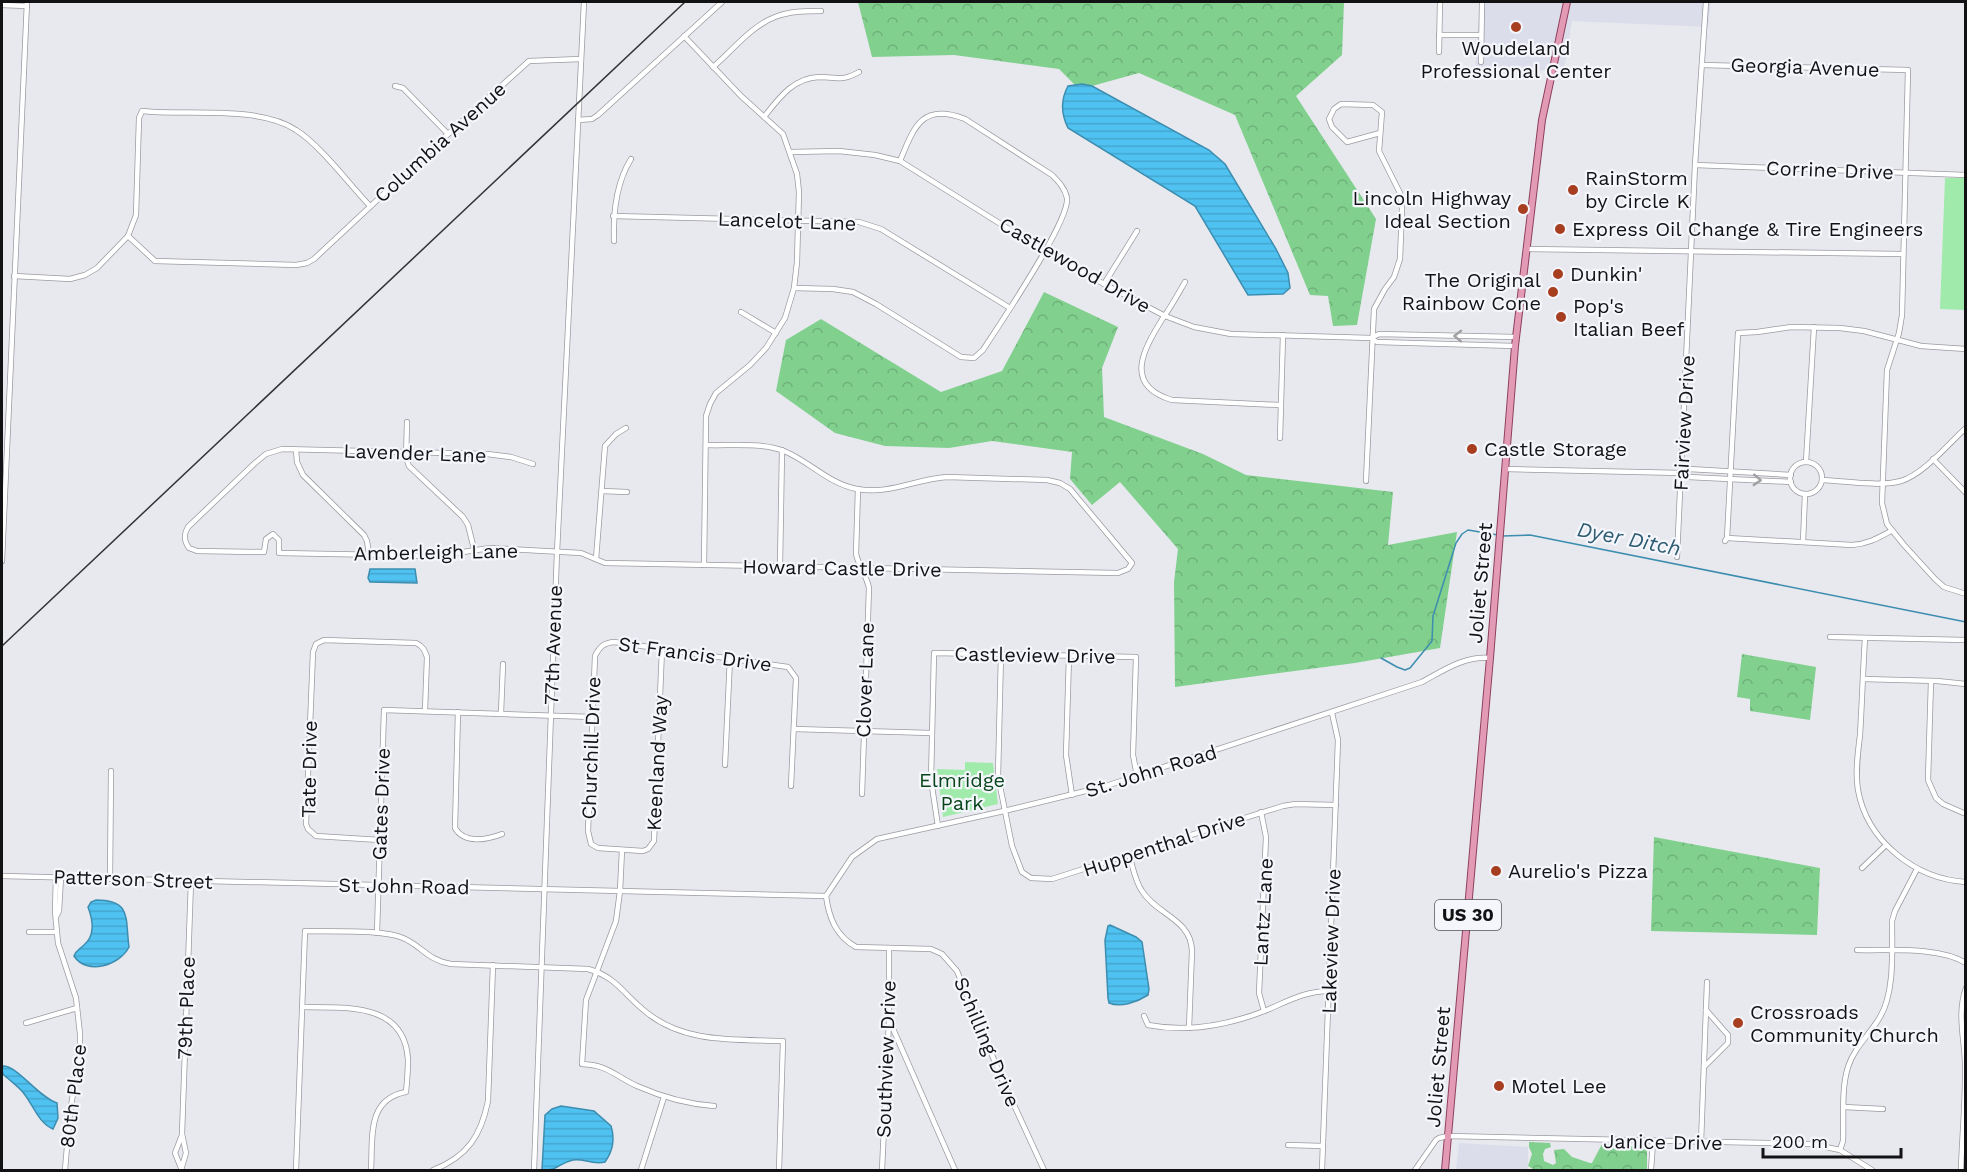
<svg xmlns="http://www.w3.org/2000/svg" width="1967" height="1172" font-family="'Work Sans',sans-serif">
<defs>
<pattern id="forest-crowns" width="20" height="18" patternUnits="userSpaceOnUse" patternTransform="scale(1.5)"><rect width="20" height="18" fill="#81d08e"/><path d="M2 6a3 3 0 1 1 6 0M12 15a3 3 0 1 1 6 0" fill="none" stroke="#6eb27a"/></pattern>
<pattern id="water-rules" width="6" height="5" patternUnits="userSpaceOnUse" patternTransform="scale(1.5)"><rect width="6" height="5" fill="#4fc2f1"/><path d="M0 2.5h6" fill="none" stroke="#44a6ce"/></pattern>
</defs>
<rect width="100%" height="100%" fill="#e8e9ef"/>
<!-- built -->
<g fill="#dbddeb">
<polygon points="1480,2 1711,2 1708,27 1572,21 1564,70 1475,72"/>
<polygon points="1459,1143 1528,1147 1528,1170 1456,1170"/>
</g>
<!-- green -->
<g fill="#a0ebab">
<polygon points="1945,178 1965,178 1965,310 1940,309"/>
<polygon points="965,762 993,763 998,804 943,817 937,769 965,770"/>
</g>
<!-- forest -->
<g fill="url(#forest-crowns)">
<polygon points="858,2 1344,2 1342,55 1296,96 1376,219 1357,325 1333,326 1328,296 1310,295 1235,115 1139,73 1092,86 1075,85 1059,69 954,55 872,57"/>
<polygon points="1044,292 1118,327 1102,368 1104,417 1203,454 1246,475 1393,492 1388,545 1457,532 1440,648 1355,663 1175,687 1174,582 1178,549 1120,482 1092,505 1070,479 1072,452 992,441 949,448 885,446 835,433 776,391 786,340 821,319 941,392 1002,371"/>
<polygon points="1742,654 1816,667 1810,720 1750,711 1750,699 1737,697"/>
<polygon points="1654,837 1820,868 1817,935 1651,931"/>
<polygon points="1529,1142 1550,1143 1551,1147 1545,1149 1543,1154 1544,1161 1553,1165 1556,1163 1554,1150 1564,1149 1572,1157 1590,1163 1592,1163 1602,1144 1620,1145 1624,1151 1630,1146 1644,1149 1647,1147 1647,1170 1535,1170 1528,1166 1532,1154 1529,1147"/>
</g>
<!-- water -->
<g fill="url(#water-rules)" stroke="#3d8daf" stroke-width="1.5">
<path d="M1082,84l10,2 117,64 16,14 51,85 12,24 2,15 -7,6 -35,1 -53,-89 -127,-78c-7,-14 -7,-29 0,-42z"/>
<polygon points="370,569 415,569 417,583 370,582 368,578"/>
<path d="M96,900c36,0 29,18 33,47 -9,18 -42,29 -55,9 2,-6 5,-6 10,-11 12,-10 9,-25 4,-38l3,-5z"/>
<path d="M1110,925l26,12 6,5 7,47 -1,6c-11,7 -27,13 -39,8l-1,-5 -3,-58 3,-14z"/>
<path d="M3,1066c15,0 35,31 54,37l1,15 -5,11c-14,-6 -19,-22 -28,-34 -5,-8 -15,-14 -22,-21l-1,-4z"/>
<path d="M561,1106l33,5 17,15c4,13 2,25 -6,36 -13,3 -22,-4 -32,-2 -15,3 -14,11 -31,10l3,-55 7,-6z"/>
</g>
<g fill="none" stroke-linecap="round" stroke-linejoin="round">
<!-- stream -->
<g stroke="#3d8daf" stroke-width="1.5">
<polyline points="1503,536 1530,535 1966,622"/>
<polyline points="1381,658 1397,667 1405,670 1410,668 1432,641 1433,616 1456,543 1462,534 1468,530 1498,535"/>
</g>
<defs>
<g id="minor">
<polyline points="2,5 27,6"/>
<polyline points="1439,35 1481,35"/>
<polyline points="684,36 741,96 783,134 797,174 799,192 797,262 794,288 785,318 766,348 750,365 716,393 710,404 706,416 704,565"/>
<polyline points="1439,52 1440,2"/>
<polyline points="1481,62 1482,2"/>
<polyline points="1702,65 1908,70 1902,315 1899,333 1887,370 1882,503 1887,524 1904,545 1935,579 1944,587 1966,594"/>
<path d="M713,67c19,-16 38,-41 62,-50 15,-6 31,-6 46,-6"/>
<polyline points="395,86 403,88 448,134"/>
<path d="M764,117c15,-19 29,-39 55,-40 19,0 22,5 40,-5"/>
<polyline points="578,120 592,119 598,115 722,2"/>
<polyline points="791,152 839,151 875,155 900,161 1015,233 1104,284 1165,316 1194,327 1231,334 1371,338 1377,342 1515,346"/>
<polyline points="1695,165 1966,175"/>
<polyline points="613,216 859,222 881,229 1010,308"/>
<polyline points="128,236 155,261 296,265 307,263 314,259 448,134 529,61 581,59"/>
<path d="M614,241c-1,-28 2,-58 17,-82"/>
<polyline points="1526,249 1902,254"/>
<path d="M14,276l56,3 15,-4 12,-7 31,-32 8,-21 3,-97 3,-7c44,5 117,-6 154,19 24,15 53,54 74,76"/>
<path d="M1185,282c-7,12 -14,25 -22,36 -20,32 -40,67 9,82l107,5"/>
<polyline points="1104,284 1137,231"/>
<path d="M794,288l39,1 20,3 23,12 85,53 13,1 9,-8c16,-25 87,-129 84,-152 -2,-10 -9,-17 -15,-23l-87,-56c-43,-17 -51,8 -65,42"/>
<polyline points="741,312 776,333"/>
<polyline points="1371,338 1379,334 1516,337"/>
<polyline points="407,422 406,458 409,466 463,517 468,525 474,549"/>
<polyline points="1280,438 1283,335"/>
<polyline points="296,450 297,462 303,475 364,535 367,541 369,554"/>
<polyline points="1933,459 1966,493"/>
<polyline points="1806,462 1814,327"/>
<circle cx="1806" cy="478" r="16"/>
<path d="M533,464l-22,-7 -24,-3 -205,-5 -16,5 -11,9 -67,64c-5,8 -4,14 1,21l8,3 67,1 2,-13 7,-5 6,6v13l157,3 54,-8 91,5 24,10 513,10 10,-4 4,-6 -62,-74 -10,-6 -13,-3 -100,-3c-31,2 -58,18 -90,12 -28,-5 -48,-28 -73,-38 -23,-9 -54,-5 -78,-6"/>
<polyline points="1505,469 1682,473 1688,477 1791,482"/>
<polyline points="1682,473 1689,469 1791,475"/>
<path d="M1822,480c23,1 58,7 79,1 23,-7 47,-37 65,-53"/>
<polyline points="1366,481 1374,309 1385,289 1394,277 1400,259 1402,209 1400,193 1379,151 1382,112 1373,105 1341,104 1334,109 1329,119 1332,127 1347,142 1380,133"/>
<path d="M858,489l-2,65c3,13 10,20 13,34l-7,206"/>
<polyline points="602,491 627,492"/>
<path d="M1727,538l125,7c16,-1 26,-7 39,-14"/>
<polyline points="1725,541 1727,538 1738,333 1757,332 1791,327 1840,328 1864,331 1921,346 1966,349"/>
<polyline points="1803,542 1805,494"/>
<polyline points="1677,557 1695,165 1706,2"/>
<polyline points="596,559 605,446 616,434 626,428"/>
<polyline points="2,561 27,2"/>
<polyline points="780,566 782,450"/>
<polyline points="1830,637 1966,640"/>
<path d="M1865,638c-2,32 -3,64 -5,97 -2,17 -5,37 -2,55 9,51 57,89 108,92"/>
<path d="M662,649l-8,192 -6,8 -5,2 -45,-3 -7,-4 -3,-13 7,-175c5,-10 9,-13 19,-14l174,25 8,11 -5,108"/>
<polyline points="1001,654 998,776 1012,846 1022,872 1031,878 1052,879 1283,806 1295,804 1336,805"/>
<polyline points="1069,656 1066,755 1072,795"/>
<polyline points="1863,679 1937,681 1966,684"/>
<polyline points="1931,681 1928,780 1936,798 1943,804 1966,814"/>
<path d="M458,712l-3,116c9,16 32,12 47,6"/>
<polyline points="501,713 503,664"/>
<polyline points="794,729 931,733"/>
<polyline points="725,765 730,658"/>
<polyline points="1261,812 1266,837 1259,993 1264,1011"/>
<polyline points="938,826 931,780 934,653 1136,657 1133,755 1137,776"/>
<path d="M380,840l-64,-4 -8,-7 -2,-5 7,-172 3,-8 8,-4 92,3c7,3 9,8 11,14l-2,54"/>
<path d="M622,850l-2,41 -4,30 -30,79 -4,64c26,1 33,12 55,22 25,11 50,18 77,20"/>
<path d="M1129,855c4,12 6,26 13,36 15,24 49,28 50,60l-3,77"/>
<polyline points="1862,868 1886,845"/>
<polyline points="2,876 826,896"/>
<polyline points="56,877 55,911 58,943 76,998 80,1034 80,1052 70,1112 65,1170"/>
<polyline points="110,879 111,771"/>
<path d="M826,896l26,-39 25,-18 127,-28 102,-25 316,-104c22,-12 42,-26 68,-24"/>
<path d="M826,896c3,22 10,40 30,51l75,2 11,5 15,17 45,108 42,91"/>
<polyline points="56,917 59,911 61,877"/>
<polyline points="29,932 56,932"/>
<polyline points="377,933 384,710 592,717"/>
<path d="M1857,950c32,1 81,-4 109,13"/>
<path d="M302,1007c41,1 103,-6 106,53 0,11 -1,22 -2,32 -40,7 -33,47 -35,78"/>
<path d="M1144,1016l4,9c41,8 81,0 119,-15 21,-9 39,-19 62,-19"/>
<polyline points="890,1022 955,1170"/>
<polyline points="26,1023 77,1008"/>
<polyline points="1704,1067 1728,1043 1728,1035 1706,1010"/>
<polyline points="1844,1107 1883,1109"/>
<polyline points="1701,1143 1707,982"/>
<polyline points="1288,1145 1323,1146"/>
<path d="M1840,1150l3,-9c1,-24 -2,-52 5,-74 6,-19 22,-33 32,-50 15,-25 12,-68 12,-96l3,-10 22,-42"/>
<polyline points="181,1168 175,1153 182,1135"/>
<polyline points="181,1170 186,1153 182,1134 191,881"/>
<path d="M296,1170l9,-239c24,1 77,-2 98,7 19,8 24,22 48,26l137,5c29,8 36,26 58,43 39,32 90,27 137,29l-4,129"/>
<path d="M433,1170c34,-13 48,-34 55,-69l5,-136"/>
<polyline points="534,1170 557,552 584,2"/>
<polyline points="641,1170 664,1097"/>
<polyline points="882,1170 889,1020 889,948"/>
<polyline points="1322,1170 1338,740 1332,713"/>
<polyline points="1415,1170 1436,1140 1439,1138 1448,1136 1811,1144 1840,1150 1872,1170"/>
<polyline points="1651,1170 1653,1142"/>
<path d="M1961,1170c1,-35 5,-72 4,-108 -1,-26 -8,-49 1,-74"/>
</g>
<polyline id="major" points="1445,1170 1490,658 1515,346 1542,120 1567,2"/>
</defs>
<!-- minor casing -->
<use href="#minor" stroke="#9a9ba1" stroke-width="6"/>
<!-- major casing -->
<use href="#major" stroke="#8e405d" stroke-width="8"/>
<!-- minor -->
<use href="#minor" stroke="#fff" stroke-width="4.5"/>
<!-- major -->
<use href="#major" stroke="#e39bb5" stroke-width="6"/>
<!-- rail -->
<polyline stroke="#323335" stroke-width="1.5" points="2,646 685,2"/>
</g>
<!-- one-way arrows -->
<defs><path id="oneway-chevron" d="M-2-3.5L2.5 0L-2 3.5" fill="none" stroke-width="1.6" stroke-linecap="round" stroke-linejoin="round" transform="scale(1.5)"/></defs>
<g stroke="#a0a0a1">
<use href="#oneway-chevron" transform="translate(1458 336) rotate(-179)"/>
<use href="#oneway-chevron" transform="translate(1757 480) rotate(3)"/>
</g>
<!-- markers -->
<g fill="#a63e1f" stroke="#f5f6fc" stroke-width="2">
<circle cx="1516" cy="27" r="6"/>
<circle cx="1573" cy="190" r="6"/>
<circle cx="1523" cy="209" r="6"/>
<circle cx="1560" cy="229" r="6"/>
<circle cx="1558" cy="274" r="6"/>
<circle cx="1553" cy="292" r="6"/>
<circle cx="1561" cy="317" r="6"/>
<circle cx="1472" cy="449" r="6"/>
<circle cx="1496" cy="871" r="6"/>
<circle cx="1738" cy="1023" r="6"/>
<circle cx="1499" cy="1086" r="6"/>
</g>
<g text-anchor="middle" stroke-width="4.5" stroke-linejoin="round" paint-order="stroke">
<!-- shield labels -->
<rect fill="#f5f6fc" stroke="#56565a" stroke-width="1.5" x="1435" y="900" width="66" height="30" rx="4.5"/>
<g font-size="18" font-weight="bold" fill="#121214">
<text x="1468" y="921">US 30</text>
</g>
<!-- poi labels -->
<g font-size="20" fill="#121214" stroke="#f5f6fc" text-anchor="start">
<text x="1516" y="55" text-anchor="middle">Woudeland<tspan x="1516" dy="23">Professional Center</tspan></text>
<text x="1585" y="185">RainStorm<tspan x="1585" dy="23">by Circle K</tspan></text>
<text x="1511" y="205" text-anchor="end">Lincoln Highway<tspan x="1511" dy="23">Ideal Section</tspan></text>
<text x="1572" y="236">Express Oil Change &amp; Tire Engineers</text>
<text x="1570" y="281">Dunkin'</text>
<text x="1541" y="287" text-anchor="end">The Original<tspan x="1541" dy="23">Rainbow Cone</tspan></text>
<text x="1573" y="313">Pop's<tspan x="1573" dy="23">Italian Beef</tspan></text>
<text x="1484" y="456">Castle Storage</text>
<text x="1508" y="878">Aurelio's Pizza</text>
<text x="1750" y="1019">Crossroads<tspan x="1750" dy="23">Community Church</tspan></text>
<text x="1511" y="1093">Motel Lee</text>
</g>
<!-- street labels -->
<g font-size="20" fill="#121214" stroke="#f5f6fc">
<text transform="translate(1805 67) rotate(2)" y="7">Georgia Avenue</text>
<text transform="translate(440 142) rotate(-42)" y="7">Columbia Avenue</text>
<text transform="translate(1830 170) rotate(2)" y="7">Corrine Drive</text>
<text transform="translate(787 221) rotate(2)" y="7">Lancelot Lane</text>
<text transform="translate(1075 265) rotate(30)" y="7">Castlewood Drive</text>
<text transform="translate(1684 423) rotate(-87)" y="7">Fairview Drive</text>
<text transform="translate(415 453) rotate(2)" y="7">Lavender Lane</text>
<text transform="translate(436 552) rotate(-1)" y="7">Amberleigh Lane</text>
<text transform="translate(842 568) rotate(1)" y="7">Howard Castle Drive</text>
<text transform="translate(1480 583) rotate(-85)" y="7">Joliet Street</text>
<text transform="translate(553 645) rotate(-88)" y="7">77th Avenue</text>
<text transform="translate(695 654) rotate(8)" y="7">St Francis Drive</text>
<text transform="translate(1035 655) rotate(1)" y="7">Castleview Drive</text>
<text transform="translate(865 680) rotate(-88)" y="7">Clover Lane</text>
<text transform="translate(591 748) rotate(-88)" y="7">Churchill Drive</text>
<text transform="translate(657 763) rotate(-87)" y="7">Keenland Way</text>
<text transform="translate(309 769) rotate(-89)" y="7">Tate Drive</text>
<text transform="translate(1151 771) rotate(-17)" y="7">St. John Road</text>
<text transform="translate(381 804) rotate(-88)" y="7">Gates Drive</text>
<text transform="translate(1164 844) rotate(-18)" y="7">Huppenthal Drive</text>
<text transform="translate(133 879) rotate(2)" y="7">Patterson Street</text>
<text transform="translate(404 886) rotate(1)" y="7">St John Road</text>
<text transform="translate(1263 912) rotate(-87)" y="7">Lantz Lane</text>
<text transform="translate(1331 941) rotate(-88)" y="7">Lakeview Drive</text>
<text transform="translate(186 1008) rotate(-88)" y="7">79th Place</text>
<text transform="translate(987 1042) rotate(67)" y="7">Schilling Drive</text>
<text transform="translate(886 1059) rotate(-88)" y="7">Southview Drive</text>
<text transform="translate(1438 1067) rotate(-85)" y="7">Joliet Street</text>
<text transform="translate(73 1096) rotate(-83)" y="7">80th Place</text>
<text transform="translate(1663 1142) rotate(1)" y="7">Janice Drive</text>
</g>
<!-- park labels -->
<g font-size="20" fill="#08451b" stroke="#f5f6fc">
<text x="962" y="787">Elmridge<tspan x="962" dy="23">Park</tspan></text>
</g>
<!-- water labels -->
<g font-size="21" font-style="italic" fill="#2e5c71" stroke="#f5f6fc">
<text transform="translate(1629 539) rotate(11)" y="7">Dyer Ditch</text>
</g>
</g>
<!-- border -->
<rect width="1967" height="1172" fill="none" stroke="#121214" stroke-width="6"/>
<!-- scale -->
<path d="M1763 1148v9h138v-9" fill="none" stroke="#121214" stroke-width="3"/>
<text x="1772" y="1148" font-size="18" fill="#121214" stroke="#f5f6fc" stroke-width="4.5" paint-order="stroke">200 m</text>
</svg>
